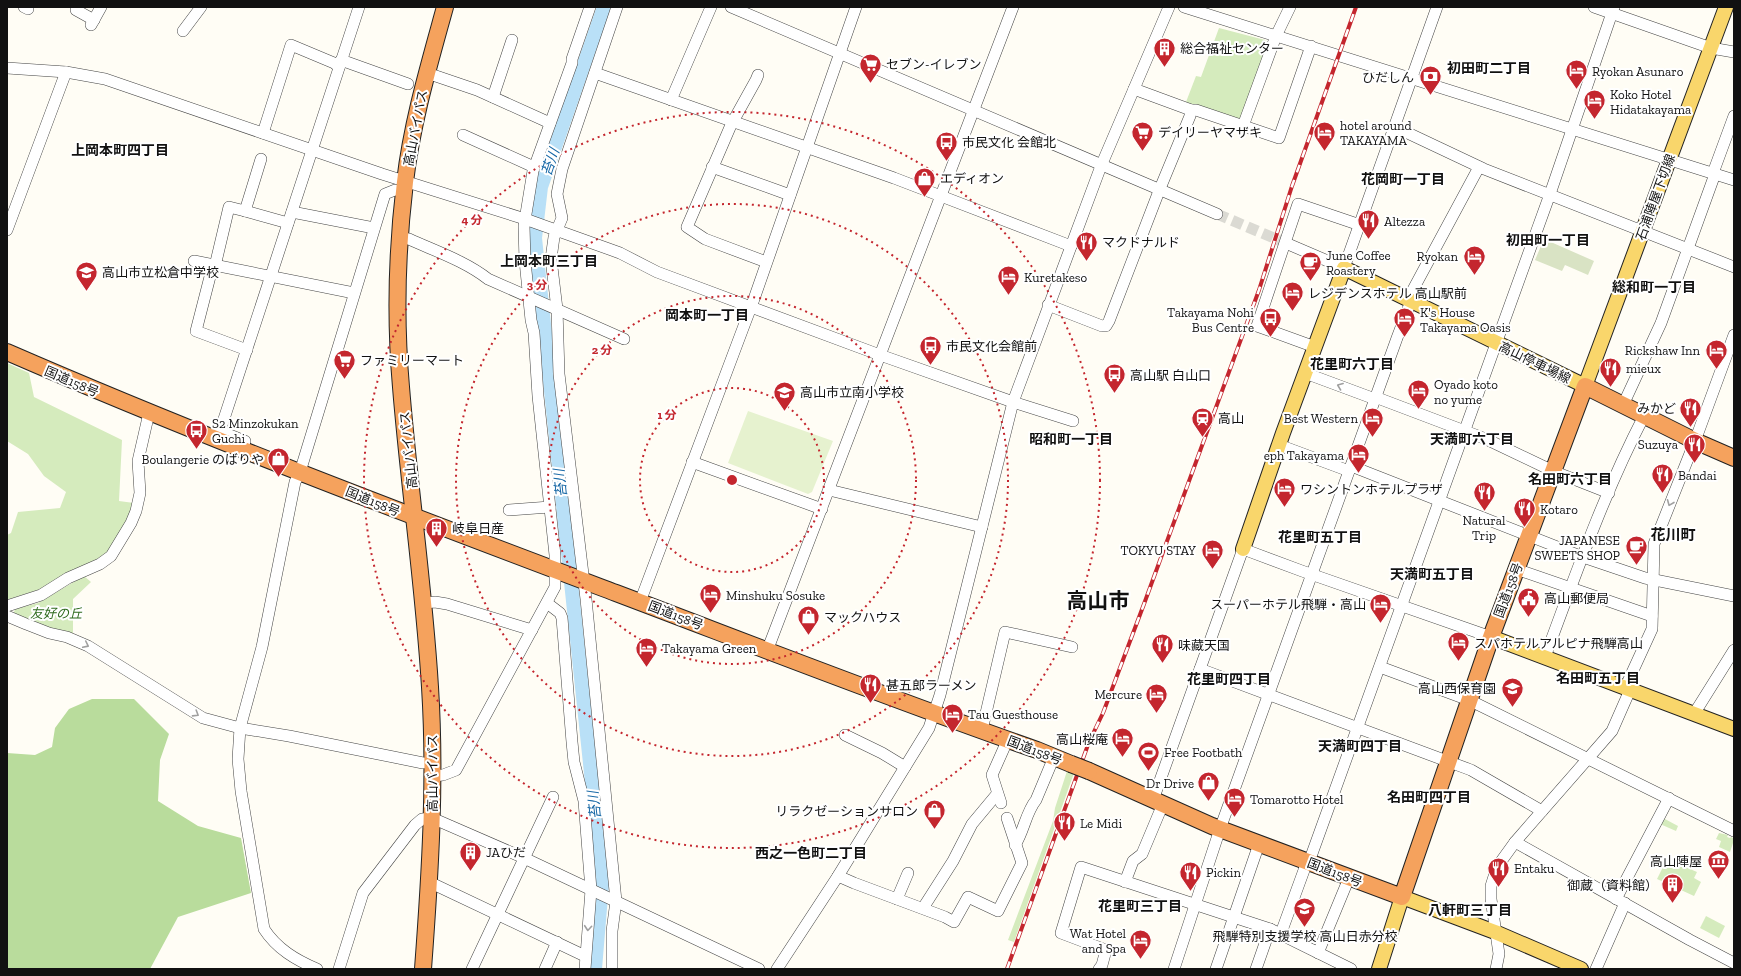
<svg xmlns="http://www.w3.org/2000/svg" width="1741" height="976" font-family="'Zilla Slab','Noto Sans JP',serif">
<rect width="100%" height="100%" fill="#fffdf5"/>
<!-- green -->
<g fill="#d5ebbd">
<polygon points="1219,28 1265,40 1268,44 1241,119 1238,121 1186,102 1196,76 1201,77"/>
<path d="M7,363l22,10 5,24 88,43 -3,61 15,2c-6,21 -17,42 -34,56l-59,30 -34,11v-65l4,-2 7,-21 42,-4 6,-16 -22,-16 -16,-22 -21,-13z"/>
<polygon points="84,576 91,582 73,599 73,635 47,629 13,615 15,609 38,603"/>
<polygon points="1067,771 1074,773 1014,942 1008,940 1053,821 1055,808"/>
<polygon points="1663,818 1678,826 1676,831 1660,824"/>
<polygon points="1719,833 1728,835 1727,837 1730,838 1731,837 1733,838 1734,840 1730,852 1719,847 1721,841 1716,839"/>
<polygon points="1665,863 1676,868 1677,865 1683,867 1683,866 1697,872 1694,878 1701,882 1694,896 1657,879"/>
<polygon points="1706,916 1725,926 1719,938 1700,928"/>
</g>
<!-- forest -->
<polygon fill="#b9dc9c" points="92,699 134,699 169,734 160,760 158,801 198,826 241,838 251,893 178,917 150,969 7,969 7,753 35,755 52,747 55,728 69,709"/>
<!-- cemetery -->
<polygon fill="#d9e3c4" points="1544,239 1594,261 1588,275 1565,265 1562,271 1535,260"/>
<!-- pitch -->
<polygon fill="#e6f2cf" points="748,411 833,441 812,492 808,494 728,463"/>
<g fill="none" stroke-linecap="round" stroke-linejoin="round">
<!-- river -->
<polyline stroke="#b9e0f7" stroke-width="14" points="595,969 602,884 600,859 535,238 541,187 604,7"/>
<!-- minor-tunnel -->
<polyline stroke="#dbdad3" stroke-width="11" stroke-dasharray="11 5.5" stroke-linecap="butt" points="1217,214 1288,244"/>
<defs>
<g id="minor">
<polyline points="24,7 28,9"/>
<polyline points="731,7 1217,214"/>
<polyline points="1184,7 1734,180"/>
<polyline points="1594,7 1711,48 1734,52"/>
<polyline points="76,10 94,20"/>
<polyline points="91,25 101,7"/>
<polyline points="183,31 201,7"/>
<polyline points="341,60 408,84"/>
<polyline points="7,68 66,72 105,79 382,174 525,219 620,253 657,272 880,355 1013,402 1073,421"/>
<polyline points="427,73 477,90 550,123"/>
<polyline points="595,73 894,178 1071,246"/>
<polyline points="758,75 756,80 731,125 687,227 705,239 766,262"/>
<polyline points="1134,89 1191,110 1196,110 1279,138 1311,46"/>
<polyline points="493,97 512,40"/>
<polyline points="671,100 711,7"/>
<polyline points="1243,126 1276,36 1290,7"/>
<polyline points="1395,127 1484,169 1734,267"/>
<polyline points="263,133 291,45 334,63 339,67"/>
<polyline points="463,135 534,167"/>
<polyline points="261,159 245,211 288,223"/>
<polyline points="712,167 790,195"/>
<polyline points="1713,173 1734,116"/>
<polyline points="292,212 374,228"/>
<polyline points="7,230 66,72"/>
<path d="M401,238l8,1c26,12 56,22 79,40l136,60"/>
<polyline points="1288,244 1344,268 1437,7"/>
<polyline points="194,261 354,293"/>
<polyline points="213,265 196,331 247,350"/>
<polyline points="215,266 229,207 245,211"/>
<polyline points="1408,299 1479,167"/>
<polyline points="1048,305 1102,326 1106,326 1109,321 1159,191 1190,116 1191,110"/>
<polyline points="1315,347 1257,326 1298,204 1360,225"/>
<polyline points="1305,373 1375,399"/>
<polyline points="1375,397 1486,439 1553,471 1609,493"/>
<polyline points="1623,405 1661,323 1715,174"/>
<polyline points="1279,445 1349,471"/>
<polyline points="242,450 245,441 220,431 359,7"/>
<polyline points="692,462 822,509"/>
<polyline points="1351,466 1583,557 1645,578 1734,596"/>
<polyline points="829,490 982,527"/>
<polyline points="509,510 550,507"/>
<polyline points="1516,569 1652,616"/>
<polyline points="640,602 754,299 856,7"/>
<polyline points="423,603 435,602 447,604 532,630"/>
<polyline points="547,603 560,613 562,618 572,742 574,762 584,801 591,890 585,969"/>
<polyline points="7,606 41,595 68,578 100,564 111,556 131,523 136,511 140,493 138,461 149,413"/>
<polyline points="7,616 26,624 49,633 67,637 88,646 203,718 240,728 289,736 423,763"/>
<polyline points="767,651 1013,7"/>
<path d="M1545,657c30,-81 59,-164 99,-241"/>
<polyline points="1380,667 1469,700 1734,831"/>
<polyline points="1200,669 1471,770 1542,811"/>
<polyline points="1625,688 1652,629 1654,544 1695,441 1734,335"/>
<polyline points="1694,714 1734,650"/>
<polyline points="982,730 1005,632 1072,647"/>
<polyline points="845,735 882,753 905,767"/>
<polyline points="433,776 443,775 456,770 555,587 555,555 538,396 534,333 531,320 525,261 524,226 533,171 572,63 572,59 590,7"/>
<polyline points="1153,800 1243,549 1302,571 1491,637"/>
<polyline points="1001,803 992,775 1008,739"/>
<polyline points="1515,842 1690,940 1734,963"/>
<path d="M1015,845c9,-14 11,-33 21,-45l18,-43"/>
<polyline points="1309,862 1550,194 1614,7"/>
<polyline points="838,876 854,883 945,917 954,922 968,897 998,911 1022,863 1007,818"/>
<polyline points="429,882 585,956"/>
<polyline points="1125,882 1133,861 1142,854 1163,804"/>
<polyline points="897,899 908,873"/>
<polyline points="1616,899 1669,798"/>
<polyline points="923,908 953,861 972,824 997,794"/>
<polyline points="1281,933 1307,862"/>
<polyline points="1318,953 1349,878"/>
<path d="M317,969c-21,-9 -40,-20 -53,-40l-23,-138 -3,-32 2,-31 22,-81 33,-165 5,-10 85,-278 10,-4"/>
<polyline points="339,969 363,893 415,825 422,819 432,818 524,858 759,969"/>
<polyline points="472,969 553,797"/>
<polyline points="545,969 557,942"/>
<polyline points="612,969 612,931 616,901 586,599 559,374 557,309 551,259 554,237 562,218 557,194 562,169 617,7"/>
<polyline points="777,969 838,876 929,728 940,695 1013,402 1101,166 1169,7"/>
<polyline points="1099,969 1102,965 1106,950 1061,933 1081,867 1270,929 1351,969"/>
<polyline points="1174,969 1220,829 1397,338 1411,301"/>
<polyline points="1216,969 1259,844"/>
<polyline points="1256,969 1270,929"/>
<polyline points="1496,969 1499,954 1491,899 1491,886 1497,867 1515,842 1612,731 1630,690"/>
<polyline points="1596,969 1625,903"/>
</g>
<g id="major">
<polyline points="1243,549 1283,433 1344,268 1585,386 1726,7"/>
<polyline points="1491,637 1734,729"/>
<polyline points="1379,969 1402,897 1495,932 1581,969"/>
</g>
<g id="highway">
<path d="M7,352c200,87 405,164 609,241 140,53 280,108 421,157l34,14"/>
<polyline points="1089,771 1212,826 1402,897 1491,637 1585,386 1695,441 1734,458"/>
<path d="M423,969c7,-94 13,-188 7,-282 -6,-101 -21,-200 -29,-300 -6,-68 -4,-138 4,-205 7,-60 24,-117 40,-175"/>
</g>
</defs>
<!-- minor casing -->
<use href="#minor" stroke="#444" stroke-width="12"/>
<!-- major casing -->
<use href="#major" stroke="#222" stroke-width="16"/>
<!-- highway casing -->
<use href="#highway" stroke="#222" stroke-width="18"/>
<!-- minor -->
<use href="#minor" stroke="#fff" stroke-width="11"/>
<!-- major -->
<use href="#major" stroke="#f9d66b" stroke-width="14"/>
<!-- highway -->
<use href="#highway" stroke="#f5a25d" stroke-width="16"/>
<defs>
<polyline id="rail" points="1007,969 1089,742 1103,713 1144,604 1259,290 1292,186 1356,7"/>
</defs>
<!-- rail casing -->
<use href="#rail" stroke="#c4262e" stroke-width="4"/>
<!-- rail -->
<use href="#rail" stroke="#fff" stroke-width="2.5" stroke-dasharray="8" stroke-linecap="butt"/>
<defs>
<polyline id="highway-bridge" points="1071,764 1089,771"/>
</defs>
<!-- highway-bridge casing -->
<use href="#highway-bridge" stroke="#222" stroke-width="18" stroke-linecap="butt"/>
<!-- highway-bridge -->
<use href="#highway-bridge" stroke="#f5a25d" stroke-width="16"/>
</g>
<!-- one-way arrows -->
<defs><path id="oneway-chevron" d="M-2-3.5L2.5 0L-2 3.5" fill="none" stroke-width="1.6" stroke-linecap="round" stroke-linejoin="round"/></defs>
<g stroke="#a0a0a0">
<use href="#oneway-chevron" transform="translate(1340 386) rotate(-159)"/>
<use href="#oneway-chevron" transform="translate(1670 503) rotate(112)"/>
<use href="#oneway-chevron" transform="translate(86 645) rotate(26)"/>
<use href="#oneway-chevron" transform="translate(196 714) rotate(32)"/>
<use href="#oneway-chevron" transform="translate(588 928) rotate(95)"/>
</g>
<!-- distance rings -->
<g fill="none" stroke="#c4262e" stroke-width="2" stroke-dasharray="2 4">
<circle cx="732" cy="480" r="92"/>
<circle cx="732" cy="480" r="184"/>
<circle cx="732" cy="480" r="276"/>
<circle cx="732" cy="480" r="368"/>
</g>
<!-- icons -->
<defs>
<symbol id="building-pin" viewBox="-11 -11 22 30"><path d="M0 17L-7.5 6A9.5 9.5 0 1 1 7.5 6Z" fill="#c4262e" stroke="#fff"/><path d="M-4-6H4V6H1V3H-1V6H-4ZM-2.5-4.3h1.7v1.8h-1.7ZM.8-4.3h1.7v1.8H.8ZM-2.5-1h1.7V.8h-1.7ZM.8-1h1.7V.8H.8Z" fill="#fff"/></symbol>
<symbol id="supermarket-pin" viewBox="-11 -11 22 30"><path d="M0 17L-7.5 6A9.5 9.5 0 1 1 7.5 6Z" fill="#c4262e" stroke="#fff"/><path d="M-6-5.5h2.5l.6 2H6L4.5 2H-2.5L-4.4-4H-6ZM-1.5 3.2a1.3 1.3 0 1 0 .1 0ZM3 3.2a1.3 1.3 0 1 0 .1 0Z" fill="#fff"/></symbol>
<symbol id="hotel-pin" viewBox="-11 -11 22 30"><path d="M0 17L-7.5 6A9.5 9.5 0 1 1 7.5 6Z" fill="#c4262e" stroke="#fff"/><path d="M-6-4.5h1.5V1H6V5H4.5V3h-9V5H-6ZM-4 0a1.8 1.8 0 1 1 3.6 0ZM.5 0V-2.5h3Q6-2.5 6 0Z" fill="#fff"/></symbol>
<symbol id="bank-pin" viewBox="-11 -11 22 30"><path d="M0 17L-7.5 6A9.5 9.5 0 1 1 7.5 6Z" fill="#c4262e" stroke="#fff"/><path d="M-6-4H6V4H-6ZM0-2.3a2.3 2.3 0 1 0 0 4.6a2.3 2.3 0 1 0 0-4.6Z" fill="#fff"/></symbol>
<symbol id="bus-pin" viewBox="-11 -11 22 30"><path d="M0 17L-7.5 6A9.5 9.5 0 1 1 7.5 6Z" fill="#c4262e" stroke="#fff"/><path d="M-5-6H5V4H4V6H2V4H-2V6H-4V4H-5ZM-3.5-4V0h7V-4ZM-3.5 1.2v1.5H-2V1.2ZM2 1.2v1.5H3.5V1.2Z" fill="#fff"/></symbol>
<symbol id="shop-pin" viewBox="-11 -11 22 30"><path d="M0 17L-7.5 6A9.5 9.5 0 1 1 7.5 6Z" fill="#c4262e" stroke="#fff"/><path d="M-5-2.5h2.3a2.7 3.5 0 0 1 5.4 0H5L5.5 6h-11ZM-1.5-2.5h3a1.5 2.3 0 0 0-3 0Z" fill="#fff"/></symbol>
<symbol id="restaurant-pin" viewBox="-11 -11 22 30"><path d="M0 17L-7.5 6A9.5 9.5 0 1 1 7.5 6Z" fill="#c4262e" stroke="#fff"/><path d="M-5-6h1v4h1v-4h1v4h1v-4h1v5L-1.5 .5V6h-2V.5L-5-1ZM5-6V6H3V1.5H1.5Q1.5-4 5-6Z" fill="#fff"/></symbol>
<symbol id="cafe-pin" viewBox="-11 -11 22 30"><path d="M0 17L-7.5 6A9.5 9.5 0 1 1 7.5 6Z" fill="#c4262e" stroke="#fff"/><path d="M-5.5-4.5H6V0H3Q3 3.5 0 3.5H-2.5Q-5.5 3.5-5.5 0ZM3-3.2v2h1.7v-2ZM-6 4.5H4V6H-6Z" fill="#fff"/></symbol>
<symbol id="school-pin" viewBox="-11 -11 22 30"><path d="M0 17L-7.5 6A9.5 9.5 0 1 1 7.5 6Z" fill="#c4262e" stroke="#fff"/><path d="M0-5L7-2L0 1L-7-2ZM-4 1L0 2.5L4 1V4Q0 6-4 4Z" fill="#fff"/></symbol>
<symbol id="station-pin" viewBox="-11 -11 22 30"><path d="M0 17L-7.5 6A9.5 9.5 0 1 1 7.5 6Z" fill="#c4262e" stroke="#fff"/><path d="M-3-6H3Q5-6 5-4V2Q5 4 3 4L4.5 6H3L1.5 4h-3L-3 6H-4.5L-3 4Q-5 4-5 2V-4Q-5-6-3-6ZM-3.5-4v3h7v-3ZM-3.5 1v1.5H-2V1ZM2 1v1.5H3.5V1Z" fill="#fff"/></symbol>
<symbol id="civic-pin" viewBox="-11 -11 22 30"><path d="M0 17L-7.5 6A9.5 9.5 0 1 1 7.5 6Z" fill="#c4262e" stroke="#fff"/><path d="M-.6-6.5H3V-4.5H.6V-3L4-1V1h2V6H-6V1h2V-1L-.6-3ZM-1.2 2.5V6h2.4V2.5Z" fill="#fff"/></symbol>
<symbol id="stadium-pin" viewBox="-11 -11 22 30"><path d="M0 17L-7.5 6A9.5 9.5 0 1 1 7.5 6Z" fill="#c4262e" stroke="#fff"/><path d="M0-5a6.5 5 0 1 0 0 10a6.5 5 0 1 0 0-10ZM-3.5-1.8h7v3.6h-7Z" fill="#fff"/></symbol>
<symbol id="museum-pin" viewBox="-11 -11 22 30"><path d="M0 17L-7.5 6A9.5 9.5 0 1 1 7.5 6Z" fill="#c4262e" stroke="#fff"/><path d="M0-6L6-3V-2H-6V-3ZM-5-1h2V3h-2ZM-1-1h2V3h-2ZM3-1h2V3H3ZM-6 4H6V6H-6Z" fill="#fff"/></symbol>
</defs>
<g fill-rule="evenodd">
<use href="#building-pin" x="1152" y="36" width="25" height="34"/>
<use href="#supermarket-pin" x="858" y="52" width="25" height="34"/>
<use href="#hotel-pin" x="1564" y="58" width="25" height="34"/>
<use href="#bank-pin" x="1418" y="64" width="25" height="34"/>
<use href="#hotel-pin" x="1582" y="88" width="25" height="34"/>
<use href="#supermarket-pin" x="1130" y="120" width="25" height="34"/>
<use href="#hotel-pin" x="1312" y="120" width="25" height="34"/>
<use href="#bus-pin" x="934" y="130" width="25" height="34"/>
<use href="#shop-pin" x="912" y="166" width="25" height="34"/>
<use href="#restaurant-pin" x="1356" y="208" width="25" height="34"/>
<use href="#restaurant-pin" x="1074" y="230" width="25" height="34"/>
<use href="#hotel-pin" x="1462" y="244" width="25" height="34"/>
<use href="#cafe-pin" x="1298" y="250" width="25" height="34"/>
<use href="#school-pin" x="74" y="260" width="25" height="34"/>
<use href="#hotel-pin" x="996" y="264" width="25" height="34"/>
<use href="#hotel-pin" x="1280" y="280" width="25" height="34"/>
<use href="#bus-pin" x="1258" y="306" width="25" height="34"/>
<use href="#hotel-pin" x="1392" y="306" width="25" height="34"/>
<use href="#bus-pin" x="918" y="334" width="25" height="34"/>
<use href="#hotel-pin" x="1704" y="338" width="25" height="34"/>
<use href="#supermarket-pin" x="332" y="348" width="25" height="34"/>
<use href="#restaurant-pin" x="1598" y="356" width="25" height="34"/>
<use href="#bus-pin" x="1102" y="362" width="25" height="34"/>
<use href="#hotel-pin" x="1406" y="378" width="25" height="34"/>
<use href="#school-pin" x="772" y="380" width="25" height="34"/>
<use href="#restaurant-pin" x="1678" y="396" width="25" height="34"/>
<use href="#station-pin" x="1190" y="406" width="25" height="34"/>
<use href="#hotel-pin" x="1360" y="406" width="25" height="34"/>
<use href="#bus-pin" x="184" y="418" width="25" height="34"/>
<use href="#restaurant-pin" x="1682" y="432" width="25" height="34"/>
<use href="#hotel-pin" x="1346" y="442" width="25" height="34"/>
<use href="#shop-pin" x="266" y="446" width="25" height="34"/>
<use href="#restaurant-pin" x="1650" y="462" width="25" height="34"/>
<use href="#hotel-pin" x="1272" y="476" width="25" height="34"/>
<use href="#restaurant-pin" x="1472" y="480" width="25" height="34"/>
<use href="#restaurant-pin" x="1512" y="496" width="25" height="34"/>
<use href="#building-pin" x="424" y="516" width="25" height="34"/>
<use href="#cafe-pin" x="1624" y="534" width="25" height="34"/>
<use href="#hotel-pin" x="1200" y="538" width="25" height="34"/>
<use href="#hotel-pin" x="698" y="582" width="25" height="34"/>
<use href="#civic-pin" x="1516" y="586" width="25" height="34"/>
<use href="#hotel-pin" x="1368" y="592" width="25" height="34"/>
<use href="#shop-pin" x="796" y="604" width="25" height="34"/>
<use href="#hotel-pin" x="1446" y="630" width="25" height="34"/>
<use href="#restaurant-pin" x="1150" y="632" width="25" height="34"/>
<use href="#hotel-pin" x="634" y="636" width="25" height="34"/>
<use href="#restaurant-pin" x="858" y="672" width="25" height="34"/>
<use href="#school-pin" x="1500" y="676" width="25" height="34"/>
<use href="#hotel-pin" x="1144" y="682" width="25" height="34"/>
<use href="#hotel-pin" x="940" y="702" width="25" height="34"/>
<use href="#hotel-pin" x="1110" y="726" width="25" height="34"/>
<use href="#stadium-pin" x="1136" y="740" width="25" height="34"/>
<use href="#shop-pin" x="1196" y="770" width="25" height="34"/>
<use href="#hotel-pin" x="1222" y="786" width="25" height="34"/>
<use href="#shop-pin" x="922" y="798" width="25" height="34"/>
<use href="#restaurant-pin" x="1052" y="810" width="25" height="34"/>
<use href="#building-pin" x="458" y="840" width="25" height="34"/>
<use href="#museum-pin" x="1706" y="848" width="25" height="34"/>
<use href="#restaurant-pin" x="1486" y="856" width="25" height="34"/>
<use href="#restaurant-pin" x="1178" y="860" width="25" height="34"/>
<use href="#building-pin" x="1660" y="872" width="25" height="34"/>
<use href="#school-pin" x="1292" y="896" width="25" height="34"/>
<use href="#hotel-pin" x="1128" y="928" width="25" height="34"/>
</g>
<g text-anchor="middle" stroke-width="4" stroke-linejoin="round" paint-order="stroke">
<!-- poi labels -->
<g font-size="13" fill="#111" stroke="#fff" text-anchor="start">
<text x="1180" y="53">総合福祉センター</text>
<text x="886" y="69">セブン-イレブン</text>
<text x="1592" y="76">Ryokan Asunaro</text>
<text x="1414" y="82" text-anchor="end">ひだしん</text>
<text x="1610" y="99">Koko Hotel<tspan x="1610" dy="15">Hidatakayama</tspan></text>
<text x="1340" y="130">hotel around<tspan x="1340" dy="15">TAKAYAMA</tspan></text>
<text x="1158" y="137">デイリーヤマザキ</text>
<text x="962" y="147">市民文化 会館北</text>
<text x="940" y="183">エディオン</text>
<text x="1384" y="226">Altezza</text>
<text x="1102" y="247">マクドナルド</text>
<text x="1326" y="260">June Coffee<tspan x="1326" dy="15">Roastery</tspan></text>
<text x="1458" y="261" text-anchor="end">Ryokan</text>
<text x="102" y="277">高山市立松倉中学校</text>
<text x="1024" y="282">Kuretakeso</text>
<text x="1308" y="298">レジデンスホテル 高山駅前</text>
<text x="1254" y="317" text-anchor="end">Takayama Nohi<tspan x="1254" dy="15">Bus Centre</tspan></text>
<text x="1420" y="317">K's House<tspan x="1420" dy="15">Takayama Oasis</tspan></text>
<text x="946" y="351">市民文化会館前</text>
<text x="1700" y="355" text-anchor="end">Rickshaw Inn</text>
<text x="360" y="365">ファミリーマート</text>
<text x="1626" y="373">mieux</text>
<text x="1130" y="380">高山駅 白山口</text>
<text x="1434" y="389">Oyado koto<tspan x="1434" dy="15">no yume</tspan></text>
<text x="800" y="397">高山市立南小学校</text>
<text x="1676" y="413" text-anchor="end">みかど</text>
<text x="1218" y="423">高山</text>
<text x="1358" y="423" text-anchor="end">Best Western</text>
<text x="212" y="428">S2 Minzokukan<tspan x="212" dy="15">Guchi</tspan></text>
<text x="1678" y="449" text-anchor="end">Suzuya</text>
<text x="1344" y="460" text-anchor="end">eph Takayama</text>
<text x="264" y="464" text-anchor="end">Boulangerie のばりや</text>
<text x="1678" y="480">Bandai</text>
<text x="1300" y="494">ワシントンホテルプラザ</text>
<text x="1540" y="514">Kotaro</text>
<text x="1484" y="525" text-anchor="middle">Natural<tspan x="1484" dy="15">Trip</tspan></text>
<text x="452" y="533">岐阜日産</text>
<text x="1620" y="545" text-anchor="end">JAPANESE<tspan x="1620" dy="15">SWEETS SHOP</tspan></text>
<text x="1196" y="555" text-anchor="end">TOKYU STAY</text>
<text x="726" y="600">Minshuku Sosuke</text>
<text x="1544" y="603">高山郵便局</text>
<text x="1366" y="609" text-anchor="end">スーパーホテル飛騨・高山</text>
<text x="824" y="622">マックハウス</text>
<text x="1474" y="648">スパホテルアルピナ飛騨高山</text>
<text x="1178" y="650">味藏天国</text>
<text x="662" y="653">Takayama Green</text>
<text x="886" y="690">甚五郎ラーメン</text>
<text x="1496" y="693" text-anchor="end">高山西保育園</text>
<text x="1142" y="699" text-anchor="end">Mercure</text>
<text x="968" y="719">Tau Guesthouse</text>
<text x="1108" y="744" text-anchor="end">高山桜庵</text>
<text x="1164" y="757">Free Footbath</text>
<text x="1194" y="788" text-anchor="end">Dr Drive</text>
<text x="1250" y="804">Tomarotto Hotel</text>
<text x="918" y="816" text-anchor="end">リラクゼーションサロン</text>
<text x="1080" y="828">Le Midi</text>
<text x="486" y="857">JAひだ</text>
<text x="1702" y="866" text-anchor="end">高山陣屋</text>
<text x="1514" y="873">Entaku</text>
<text x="1206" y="877">Pickin</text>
<text x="1658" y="890" text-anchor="end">御蔵（資料館）</text>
<text x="1126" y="938" text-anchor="end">Wat Hotel<tspan x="1126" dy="15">and Spa</tspan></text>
<text x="1305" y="941" text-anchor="middle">飛騨特別支援学校 高山日赤分校</text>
</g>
<!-- street labels -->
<g font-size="13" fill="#111" stroke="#fff">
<text transform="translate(415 128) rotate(-79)" y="5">高山バイパス</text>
<text transform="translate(1655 197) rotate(-70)" y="5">石浦陣屋下切線</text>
<text transform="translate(1535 362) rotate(26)" y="5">高山停車場線</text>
<text transform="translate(72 381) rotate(23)" y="5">国道158号</text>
<text transform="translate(408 450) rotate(-96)" y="5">高山バイパス</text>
<text transform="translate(373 501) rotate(22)" y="5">国道158号</text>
<text transform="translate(1508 590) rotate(-69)" y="5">国道158号</text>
<text transform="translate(676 615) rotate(21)" y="5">国道158号</text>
<text transform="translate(1035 750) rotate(21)" y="5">国道158号</text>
<text transform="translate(432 773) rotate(-90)" y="5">高山バイパス</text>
<text transform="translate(1335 872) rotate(21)" y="5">国道158号</text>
</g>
<!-- park labels -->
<g font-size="13" font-style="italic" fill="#2f6b1f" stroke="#fff">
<text x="56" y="618">友好の丘</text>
</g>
<!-- neighbourhood labels -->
<g font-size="14" font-weight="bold" fill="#111" stroke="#fff">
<text x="1489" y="73">初田町二丁目</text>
<text x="120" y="155">上岡本町四丁目</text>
<text x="1403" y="184">花岡町一丁目</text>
<text x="1548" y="245">初田町一丁目</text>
<text x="549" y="266">上岡本町三丁目</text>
<text x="1654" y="292">総和町一丁目</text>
<text x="707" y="320">岡本町一丁目</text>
<text x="1352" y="369">花里町六丁目</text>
<text x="1071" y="444">昭和町一丁目</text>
<text x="1472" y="444">天満町六丁目</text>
<text x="1570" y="484">名田町六丁目</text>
<text x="1320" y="542">花里町五丁目</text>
<text x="1432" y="579">天満町五丁目</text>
<text x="1598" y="683">名田町五丁目</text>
<text x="1229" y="684">花里町四丁目</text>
<text x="1360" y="751">天満町四丁目</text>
<text x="1429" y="802">名田町四丁目</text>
<text x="811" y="858">西之一色町二丁目</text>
<text x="1140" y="911">花里町三丁目</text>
<text x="1470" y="915">八軒町三丁目</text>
</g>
<!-- water labels -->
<g font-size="14" font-style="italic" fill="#1768a6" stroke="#fff">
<text transform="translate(550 162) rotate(-71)" y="5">苔川</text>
<text transform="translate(560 483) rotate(-96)" y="5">苔川</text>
<text transform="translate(594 805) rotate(-96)" y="5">苔川</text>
</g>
<!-- quarter labels -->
<g font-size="15" font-weight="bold" fill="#111" stroke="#fff">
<text x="1673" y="540">花川町</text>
</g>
<!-- town labels -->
<g font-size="21" font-weight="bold" fill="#111" stroke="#fff">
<text x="1098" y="608">高山市</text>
</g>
</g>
<circle cx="732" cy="480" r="6" fill="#c4262e" stroke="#fff" stroke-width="2"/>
<g font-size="12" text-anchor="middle" font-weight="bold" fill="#c4262e" stroke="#fff" stroke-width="4" stroke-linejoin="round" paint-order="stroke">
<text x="472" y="224">4 分</text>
<text x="537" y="289">3 分</text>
<text x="602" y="354">2 分</text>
<text x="667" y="419">1 分</text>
</g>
<!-- border -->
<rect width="1741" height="976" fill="none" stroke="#111111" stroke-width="16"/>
</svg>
